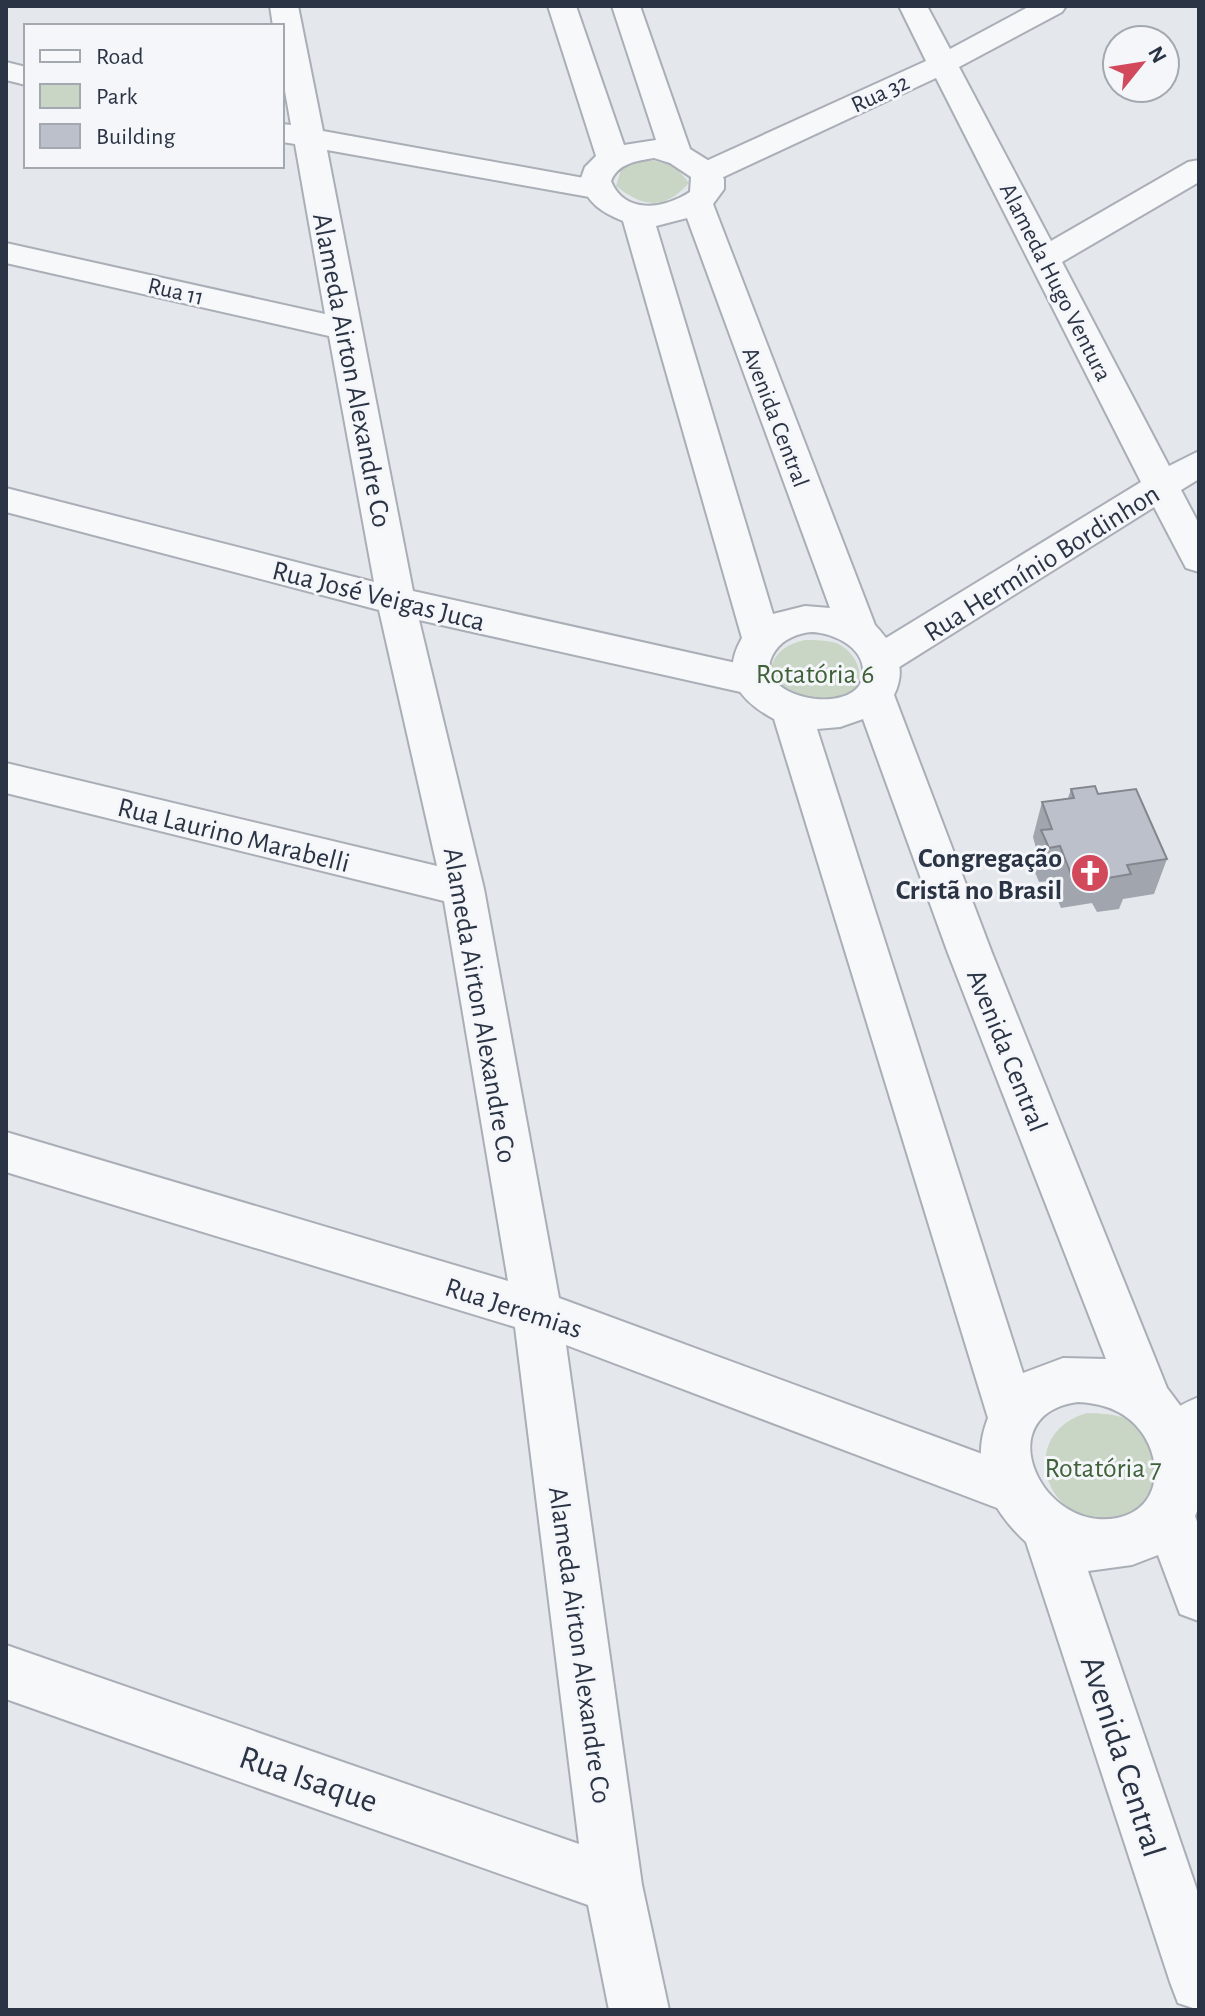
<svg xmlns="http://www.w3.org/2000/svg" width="1205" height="2016" font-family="'Alegreya Sans',sans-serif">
<rect width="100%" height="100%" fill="#e4e7ec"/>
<!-- green -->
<g fill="#c9d6c5">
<path d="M650,160l25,6 14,17c-24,27 -46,25 -73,3l5,-16 11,-7z"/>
<path d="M805,640c10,0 21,0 31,3 27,11 36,52 2,60 -11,2 -42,-6 -55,-8l-14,-21c5,-21 15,-29 36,-34z"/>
<path d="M1087,1413c55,1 58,15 79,62l-26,47c-16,-1 -41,3 -56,-4 -50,-23 -54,-89 3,-105z"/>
</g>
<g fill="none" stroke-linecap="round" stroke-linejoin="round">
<defs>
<g id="minor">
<polygon points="270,6 298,6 323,131 595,180 606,182 611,189 606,196 595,198 327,150 413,591 754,667 768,671 773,681 768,691 754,695 419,620 484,889 559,1298 1031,1472 1039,1489 1031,1506 1013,1514 566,1345 642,1885 669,2010 609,2010 588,1905 6,1699 6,1645 579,1844 515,1327 6,1172 6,1132 508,1281 444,901 6,793 6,763 437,866 379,610 6,512 6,488 374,582 329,336 6,263 6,243 325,314 295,144 282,142 282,124 291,125 282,74 282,26 273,26"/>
<polygon points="899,6 927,6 950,49 1030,6 1066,6 1062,12 959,67 1051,241 1188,162 1199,160 1199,182 1062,262 1169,466 1199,451 1199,479 1181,490 1199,524 1199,572 1186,568 1154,507 896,669 882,673 868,669 863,659 868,649 1141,482 936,78 717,180 706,182 695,180 690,173 695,166 926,61"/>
<polygon points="6,62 26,67 26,85 6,80"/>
<path d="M1199,1397v55l-24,12 -18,-7 -7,-17c10,-23 26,-34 49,-43z"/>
</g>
<path id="tertiary" d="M548,6h28l48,139 32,-5 -44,-134h28l50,143 24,15 10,15v10l-11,15 162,421c20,22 33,41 19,70l98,258 175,435 21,28 11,22v69l-4,9 4,11v94l-19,-7 -22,-59 -26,10 -44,6 111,325v114l-21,-7 -8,-21 -144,-440c-36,-33 -57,-76 -38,-124l-214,-699c-35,-19 -54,-43 -32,-81l-119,-417c-22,-9 -35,-18 -43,-40l5,-14 11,-11zM654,158l16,5 21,14 -1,15c-26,17 -65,23 -79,-11 7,-18 26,-20 43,-23zM687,218l143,390 -25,-2 -32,8 -117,-388zM812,632c21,1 54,15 51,43 -5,45 -120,22 -88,-24 8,-12 23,-18 37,-19zM863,719l85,234 158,406 -43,-1 -40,15 -206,-644 23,-2zM1078,1402c19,1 36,5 51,17 35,28 38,89 -12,99 -76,15 -130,-104 -39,-116z"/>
</defs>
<!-- minor casing -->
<use href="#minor" stroke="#a9aeb7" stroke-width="4"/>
<!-- tertiary casing -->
<use href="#tertiary" stroke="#a9aeb7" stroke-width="4"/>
<!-- minor -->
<use href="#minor" fill="#f7f8fa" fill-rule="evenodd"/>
<!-- tertiary -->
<use href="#tertiary" fill="#f7f8fa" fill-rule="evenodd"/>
</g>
<!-- wall -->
<polygon fill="#a1a5ae" points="1071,789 1098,794 1167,859 1154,894 1123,899 1119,909 1097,912 1092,903 1061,908 1050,881 1039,882 1032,865 1036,848 1033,837 1042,802 1068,798"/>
<!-- building -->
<polygon fill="#bbc0ca" stroke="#83868d" stroke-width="2" points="1095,786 1098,794 1136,789 1167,859 1127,865 1131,874 1108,878 1103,869 1071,874 1060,846 1049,848 1041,830 1052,829 1042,802 1074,798 1071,789"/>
<!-- icons -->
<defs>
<symbol id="church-disc" viewBox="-11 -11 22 22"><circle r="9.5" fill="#d1495b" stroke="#f4f6f9"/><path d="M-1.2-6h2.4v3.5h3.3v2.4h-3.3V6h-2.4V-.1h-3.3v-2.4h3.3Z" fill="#fff"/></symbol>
</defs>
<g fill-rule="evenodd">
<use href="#church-disc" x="1068" y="851" width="44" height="44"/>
</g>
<g text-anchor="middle" stroke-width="6" stroke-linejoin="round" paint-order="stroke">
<!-- far-street labels -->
<g font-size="24" fill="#2b3445" stroke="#f4f6f9">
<text transform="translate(880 93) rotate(-25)" y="8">Rua 32</text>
<text transform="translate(1056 282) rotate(63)" y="8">Alameda Hugo Ventura</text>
<text transform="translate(176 291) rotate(13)" y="8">Rua 11</text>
<text transform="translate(776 417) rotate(69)" y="8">Avenida Central</text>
</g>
<!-- street labels -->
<g font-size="28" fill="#2b3445" stroke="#f4f6f9">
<text transform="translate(353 370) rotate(79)" y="10">Alameda Airton Alexandre Co</text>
<text transform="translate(1041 562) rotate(-32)" y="10">Rua Hermínio Bordinhon</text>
<text transform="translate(379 595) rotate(14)" y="10">Rua José Veigas Juca</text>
<text transform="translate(234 834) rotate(14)" y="10">Rua Laurino Marabelli</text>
<text transform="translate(481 1005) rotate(80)" y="10">Alameda Airton Alexandre Co</text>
<text transform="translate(1008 1050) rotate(68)" y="10">Avenida Central</text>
<text transform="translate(514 1307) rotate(18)" y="10">Rua Jeremias</text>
<text transform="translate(581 1645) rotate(82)" y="10">Alameda Airton Alexandre Co</text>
</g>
<!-- park labels -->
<g font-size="28" fill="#3f6138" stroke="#f4f6f9">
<text x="815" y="683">Rotatória 6</text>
<text x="1103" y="1477">Rotatória 7</text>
</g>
<!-- poi labels -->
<g font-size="28" font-weight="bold" fill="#2b3445" stroke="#f4f6f9" text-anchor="end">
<text x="1062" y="867">Congregação<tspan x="1062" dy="32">Cristã no Brasil</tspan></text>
</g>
<!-- near-street labels -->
<g font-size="34" fill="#2b3445" stroke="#f4f6f9">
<text transform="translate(1124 1756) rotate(72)" y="12">Avenida Central</text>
<text transform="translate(309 1778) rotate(19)" y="12">Rua Isaque</text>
</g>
</g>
<!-- border -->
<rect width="1205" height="2016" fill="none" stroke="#2b3445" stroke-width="16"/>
<!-- legend -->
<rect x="24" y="24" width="260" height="144" fill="#f4f6f9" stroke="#a4a8b1" stroke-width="2"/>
<rect x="40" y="50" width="40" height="12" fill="#f7f8fa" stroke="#a4a8b1" stroke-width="2"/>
<text x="96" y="64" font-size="24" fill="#2b3445">Road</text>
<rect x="40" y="84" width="40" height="24" fill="#c9d6c5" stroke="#a4a8b1" stroke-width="2"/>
<text x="96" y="104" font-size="24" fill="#2b3445">Park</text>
<rect x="40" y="124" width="40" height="24" fill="#bbc0ca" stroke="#a4a8b1" stroke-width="2"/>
<text x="96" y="144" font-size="24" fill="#2b3445">Building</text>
<!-- north arrow -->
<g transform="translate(1141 64) rotate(60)"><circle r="38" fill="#f4f6f9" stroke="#a4a8b1" stroke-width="2"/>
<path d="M0-6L14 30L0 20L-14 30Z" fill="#d1495b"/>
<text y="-12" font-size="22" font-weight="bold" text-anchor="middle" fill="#2b3445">N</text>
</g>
</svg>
